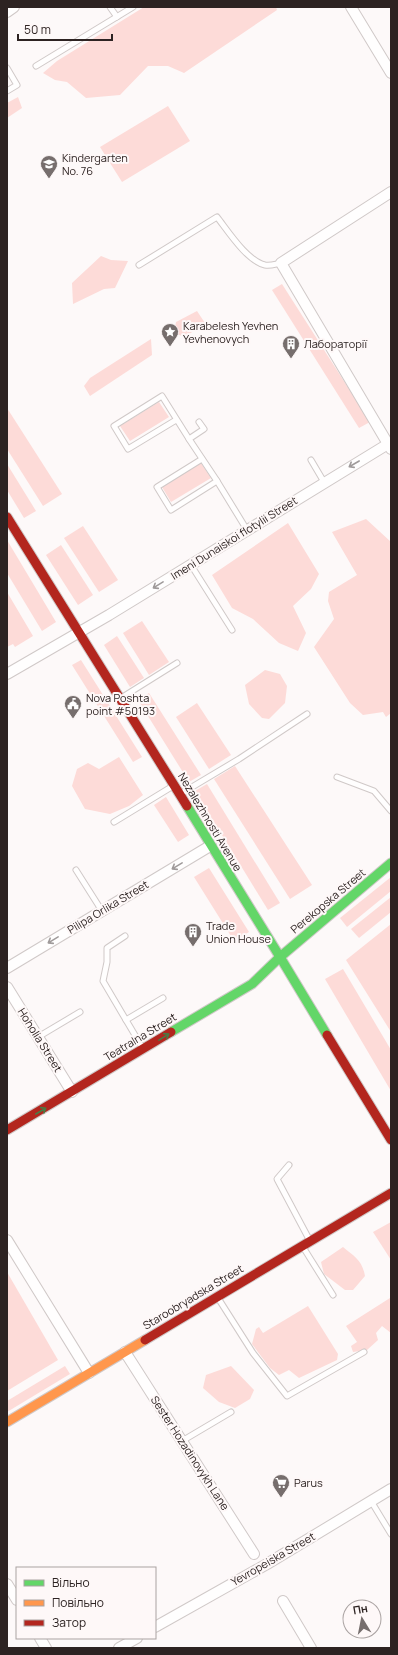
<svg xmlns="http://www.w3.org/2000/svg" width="398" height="1655" font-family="Manrope,sans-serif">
<rect width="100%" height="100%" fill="#fdf9f9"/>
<!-- green -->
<g fill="#fddbd8">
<polygon points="144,7 276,7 277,10 184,73 168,66 148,66 120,95 86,98 67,82 55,80 43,73 57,61"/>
<polygon points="18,97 22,108 7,118 7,103"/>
<polygon points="168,106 190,141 122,182 100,147"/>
<polygon points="101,256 111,260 128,261 115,288 104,289 73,304 72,283"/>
<polygon points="282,284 370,422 359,428 272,290"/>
<polygon points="197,311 205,323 185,337 174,333 176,322"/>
<polygon points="151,339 152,355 90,396 84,386 90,378"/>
<polygon points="159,402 169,417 130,441 120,426"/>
<polygon points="7,408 62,494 43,506 7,449"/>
<polygon points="201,463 211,478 171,502 162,487"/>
<polygon points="7,464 36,511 24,518 7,490"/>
<polygon points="366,519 391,542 391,713 386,717 383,712 363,715 350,703 314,647 334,619 328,601 329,592 357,575 332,532"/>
<polygon points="288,523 319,574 311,589 293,606 306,633 298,651 279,643 253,619 232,608 212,575"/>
<polygon points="83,526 118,580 99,592 64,538"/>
<polygon points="7,540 56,622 42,631 7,573"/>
<polygon points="61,545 93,595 78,605 46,555"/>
<polygon points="7,592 33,636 15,647 13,644 7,647"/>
<polygon points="142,621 169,662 149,675 123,633"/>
<polygon points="117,636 144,678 130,687 104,645"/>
<polygon points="81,660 142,757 133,762 72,665"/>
<polygon points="265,670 280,674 287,686 285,703 269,719 262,718 249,704 245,685"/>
<polygon points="149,693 201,775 189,782 138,700"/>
<polygon points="197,703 231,755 209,769 176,717"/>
<polygon points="119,757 143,795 129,806 110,814 85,809 72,786 77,769 88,763 99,769"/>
<polygon points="235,766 312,885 290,899 214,779"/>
<polygon points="207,784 280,903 268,910 195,791"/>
<polygon points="166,797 189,835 178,842 154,805"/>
<polygon points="209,868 249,932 234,941 194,877"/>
<polygon points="391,877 391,891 347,927 340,918"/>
<polygon points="391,897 391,912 359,938 351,929"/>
<polygon points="391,924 391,1032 346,960"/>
<polygon points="343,969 391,1050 391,1091 325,979"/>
<polygon points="391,1222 391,1260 373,1232"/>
<path d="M343,1247c12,10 19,13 22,29l-12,14h-8l-21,-16 -3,-12z"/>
<polygon points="7,1272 58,1360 7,1391"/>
<polygon points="390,1298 391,1333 382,1326 376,1333 378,1340 367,1350 353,1352 351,1346 357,1342 346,1326"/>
<polygon points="308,1306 338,1354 337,1360 299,1378 289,1370 279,1375 270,1368 252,1344 256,1329 259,1327 263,1333"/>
<polygon points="65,1366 70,1374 7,1412 7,1401"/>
<polygon points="231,1366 254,1390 250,1399 235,1408 219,1402 203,1388 206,1375"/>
</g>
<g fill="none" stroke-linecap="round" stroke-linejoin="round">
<defs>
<g id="lane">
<polyline points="110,7 117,17"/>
<polyline points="36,66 133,7"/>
<polyline points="7,68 17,85 7,91"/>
<path d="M139,265l78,-48c11,14 30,44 48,48 6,1 10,-1 16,-2"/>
<polyline points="176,420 128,449 114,426 162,396 189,439"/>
<polyline points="199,422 204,429 189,439 217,481"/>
<polyline points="202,459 157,487 171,510 217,481 247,530"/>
<polyline points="311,460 324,482"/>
<polyline points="191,565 232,630"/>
<polyline points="121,698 177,663"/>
<polyline points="337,777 374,791 391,811"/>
<polyline points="182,793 239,759 307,714"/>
<polyline points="114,822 173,786"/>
<polyline points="76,870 102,911"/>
<polyline points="125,936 107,948 107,962 103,981 126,1020"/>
<polyline points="38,1037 80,1012"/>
<polyline points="142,1047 126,1020 163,998"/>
<polyline points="289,1165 277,1179 310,1241"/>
<polyline points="303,1247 333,1295"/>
<polyline points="218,1298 253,1353 287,1396 364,1352"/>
<polyline points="182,1441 231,1412"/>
<polyline points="371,1501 391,1534"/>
</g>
<g id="street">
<polyline points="351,7 391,73"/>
<polyline points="7,12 14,7"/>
<polyline points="391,192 281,263 391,449"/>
<polyline points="7,674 109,615 388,444"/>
<polyline points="7,968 210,846"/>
<polyline points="7,987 72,1092"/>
<polyline points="7,1240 89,1373"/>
<polyline points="125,1352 254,1554"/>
<polyline points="7,1584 17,1600"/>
<polyline points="283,1601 311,1648"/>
<polyline points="155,1627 267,1564 391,1489"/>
<polyline points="40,1638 46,1648"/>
<polyline points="119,1648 137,1638"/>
</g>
<g id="fast">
<polyline points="187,806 280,957 391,863"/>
<polyline points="171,1032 252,984 280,957 327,1035"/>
</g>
<polyline id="slow" points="7,1422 145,1340"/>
<g id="jam">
<polyline points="7,517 187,806"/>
<polyline points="327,1035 391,1140"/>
<polyline points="7,1130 171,1032"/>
<polyline points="145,1340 391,1193"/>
</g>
</defs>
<!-- lane casing -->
<use href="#lane" stroke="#d0c9c8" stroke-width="7"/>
<!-- street casing -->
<use href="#street" stroke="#d0c9c8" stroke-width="12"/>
<!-- fast casing -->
<use href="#fast" stroke="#d0c9c8" stroke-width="11"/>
<!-- slow casing -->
<use href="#slow" stroke="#d0c9c8" stroke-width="11"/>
<!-- jam casing -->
<use href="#jam" stroke="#d0c9c8" stroke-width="11"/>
<!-- lane -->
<use href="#lane" stroke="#fffefe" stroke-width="5"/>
<!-- street -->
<use href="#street" stroke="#fffefe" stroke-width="10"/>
<!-- fast -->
<use href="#fast" stroke="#63d668" stroke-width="9"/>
<!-- slow -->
<use href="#slow" stroke="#ff974d" stroke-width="9"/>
<!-- jam -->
<use href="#jam" stroke="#b3261e" stroke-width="9"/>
</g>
<!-- one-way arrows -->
<defs><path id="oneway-shaft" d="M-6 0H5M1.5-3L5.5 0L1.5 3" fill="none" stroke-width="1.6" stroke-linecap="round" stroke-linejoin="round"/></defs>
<g stroke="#a09b9b">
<use href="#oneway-shaft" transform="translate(354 464) rotate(150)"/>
<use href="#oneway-shaft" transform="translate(158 585) rotate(148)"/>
<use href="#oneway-shaft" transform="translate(177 866) rotate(149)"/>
<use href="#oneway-shaft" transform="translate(53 940) rotate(149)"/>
</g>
<g stroke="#487c45">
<use href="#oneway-shaft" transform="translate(164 1037) rotate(-31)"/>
<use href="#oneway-shaft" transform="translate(41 1111) rotate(-30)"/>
</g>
<!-- icons -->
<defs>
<symbol id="school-pin" viewBox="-11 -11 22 30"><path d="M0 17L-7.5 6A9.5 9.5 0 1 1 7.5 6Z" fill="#766e6d" stroke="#fef8f8"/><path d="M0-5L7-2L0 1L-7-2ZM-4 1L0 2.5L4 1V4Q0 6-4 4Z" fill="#fff"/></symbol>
<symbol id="sight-pin" viewBox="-11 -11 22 30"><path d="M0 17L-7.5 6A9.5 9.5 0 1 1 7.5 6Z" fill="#766e6d" stroke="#fef8f8"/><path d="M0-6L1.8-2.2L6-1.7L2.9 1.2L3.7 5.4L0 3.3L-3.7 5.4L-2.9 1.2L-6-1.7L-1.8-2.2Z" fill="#fff"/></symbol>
<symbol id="building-pin" viewBox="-11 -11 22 30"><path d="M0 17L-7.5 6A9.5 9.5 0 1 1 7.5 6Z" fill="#766e6d" stroke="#fef8f8"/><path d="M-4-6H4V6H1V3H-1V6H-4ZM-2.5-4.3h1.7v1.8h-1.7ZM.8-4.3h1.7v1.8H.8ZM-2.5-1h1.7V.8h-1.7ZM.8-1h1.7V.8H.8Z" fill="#fff"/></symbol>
<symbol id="civic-pin" viewBox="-11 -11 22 30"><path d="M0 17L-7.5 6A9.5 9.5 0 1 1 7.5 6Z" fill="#766e6d" stroke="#fef8f8"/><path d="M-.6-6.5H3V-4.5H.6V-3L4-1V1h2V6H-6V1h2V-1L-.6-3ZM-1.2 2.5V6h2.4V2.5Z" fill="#fff"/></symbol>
<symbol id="supermarket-pin" viewBox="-11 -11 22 30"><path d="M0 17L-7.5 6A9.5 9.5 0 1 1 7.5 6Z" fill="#766e6d" stroke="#fef8f8"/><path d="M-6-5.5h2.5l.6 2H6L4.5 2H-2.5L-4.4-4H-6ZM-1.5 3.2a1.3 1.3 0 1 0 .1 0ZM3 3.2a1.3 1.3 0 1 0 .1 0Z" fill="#fff"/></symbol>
</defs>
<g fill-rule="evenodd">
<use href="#school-pin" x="39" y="154" width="20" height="27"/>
<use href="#sight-pin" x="160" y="322" width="20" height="27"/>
<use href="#building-pin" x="281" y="334" width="20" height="27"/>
<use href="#civic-pin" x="63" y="694" width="20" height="27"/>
<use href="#building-pin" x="183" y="922" width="20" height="27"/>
<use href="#supermarket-pin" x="271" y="1473" width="20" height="27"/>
</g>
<g text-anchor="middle" stroke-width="4" stroke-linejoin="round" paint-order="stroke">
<!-- poi labels -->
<g font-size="11" fill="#2d2322" stroke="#fef8f8" text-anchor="start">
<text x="62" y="162">Kindergarten<tspan x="62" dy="13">No. 76</tspan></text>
<text x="183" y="330">Karabelesh Yevhen<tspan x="183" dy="13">Yevhenovych</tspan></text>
<text x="304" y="348">Лабораторії</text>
<text x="86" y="702">Nova Poshta<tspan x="86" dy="13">point #50193</tspan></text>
<text x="206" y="930">Trade<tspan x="206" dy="13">Union House</tspan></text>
<text x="294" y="1487">Parus</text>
</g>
<!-- street labels -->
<g font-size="11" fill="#2d2322" stroke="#fef8f8">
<text transform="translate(234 538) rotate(-32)" y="4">Imeni Dunaiskoi flotylii Street</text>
<text transform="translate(210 822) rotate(59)" y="4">Nezalezhnosti Avenue</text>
<text transform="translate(328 901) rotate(-40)" y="4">Perekopska Street</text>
<text transform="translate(108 907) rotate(-31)" y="4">Pilipa Orlika Street</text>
<text transform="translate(140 1037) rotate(-31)" y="4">Teatralna Street</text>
<text transform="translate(40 1040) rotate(58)" y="4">Hoholia Street</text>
<text transform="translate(193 1297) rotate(-31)" y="4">Staroobryadska Street</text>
<text transform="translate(190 1453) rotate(57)" y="4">Sester Hozadinovykh Lane</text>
<text transform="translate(273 1559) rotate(-30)" y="4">Yevropeiska Street</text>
</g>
</g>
<!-- border -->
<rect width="398" height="1655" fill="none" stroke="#2d2322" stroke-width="16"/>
<!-- legend -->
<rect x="16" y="1567" width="140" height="72" fill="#fef8f8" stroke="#aaa3a2"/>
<rect x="24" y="1580" width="20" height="6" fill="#63d668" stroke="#aaa3a2"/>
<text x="52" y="1587" font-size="12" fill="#2d2322">Вільно</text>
<rect x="24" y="1600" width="20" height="6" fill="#ff974d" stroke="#aaa3a2"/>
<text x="52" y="1607" font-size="12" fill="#2d2322">Повільно</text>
<rect x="24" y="1620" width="20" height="6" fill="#b3261e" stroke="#aaa3a2"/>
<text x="52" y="1627" font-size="12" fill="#2d2322">Затор</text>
<!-- north arrow -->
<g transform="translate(362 1619) rotate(350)"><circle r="19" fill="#fef8f8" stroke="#aaa3a2"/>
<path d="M0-3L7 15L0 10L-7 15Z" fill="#766e6d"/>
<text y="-6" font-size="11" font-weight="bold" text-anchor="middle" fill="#2d2322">Пн</text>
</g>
<!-- scale -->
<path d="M18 34v6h94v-6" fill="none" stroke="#2d2322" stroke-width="2"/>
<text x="24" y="34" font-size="12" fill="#2d2322" stroke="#fef8f8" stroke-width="3" paint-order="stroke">50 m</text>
</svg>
